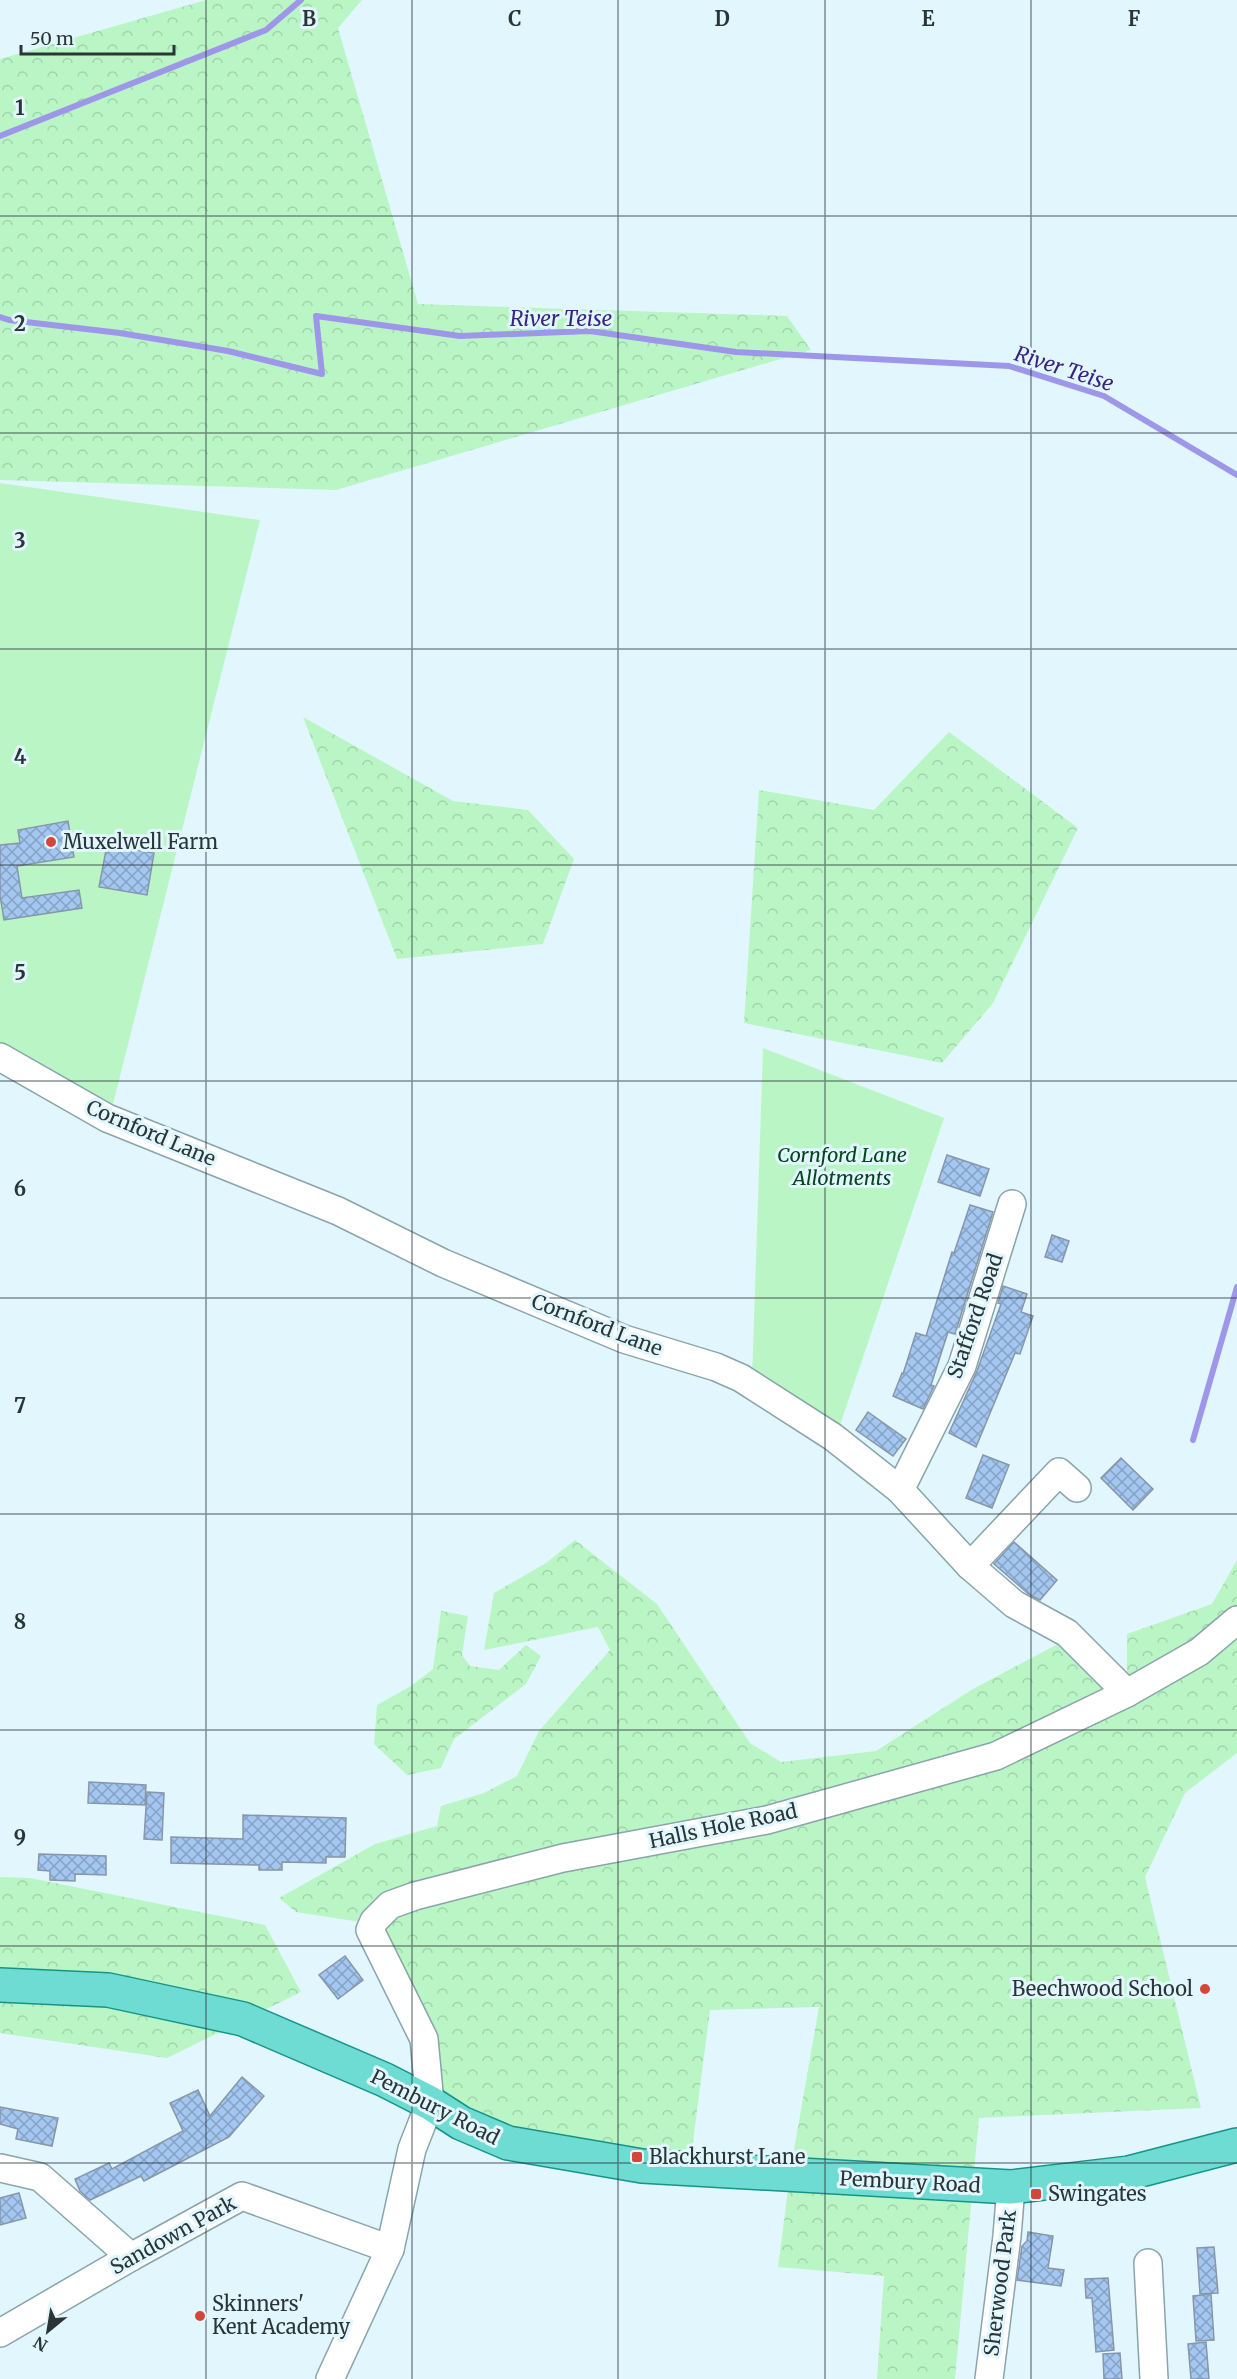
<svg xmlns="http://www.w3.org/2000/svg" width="1237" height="2379" font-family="Merriweather,serif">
<defs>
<pattern id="forest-crowns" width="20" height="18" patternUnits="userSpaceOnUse" patternTransform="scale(1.5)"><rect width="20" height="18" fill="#baf6c5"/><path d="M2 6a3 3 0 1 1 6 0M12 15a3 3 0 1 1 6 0" fill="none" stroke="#a0d4aa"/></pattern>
<pattern id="building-cross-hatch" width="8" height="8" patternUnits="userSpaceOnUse" patternTransform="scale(1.5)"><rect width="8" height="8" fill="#a3c7f1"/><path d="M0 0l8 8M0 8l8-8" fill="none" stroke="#85a2c4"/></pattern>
</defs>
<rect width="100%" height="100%" fill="#e1f7fd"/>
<!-- green -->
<g fill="#baf6c5">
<polygon points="0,483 260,520 110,1116 0,1056"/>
<polygon points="763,1048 944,1118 837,1434 752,1380"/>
</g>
<!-- forest -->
<g fill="url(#forest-crowns)">
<polygon points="206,0 362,0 338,28 418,304 787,316 811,350 336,490 0,480 0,59"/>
<polygon points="303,717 453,801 528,810 574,859 543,944 397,959"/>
<polygon points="949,732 1078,828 993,1003 942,1063 744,1023 759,790 874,810"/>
<polygon points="575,1540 657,1604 750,1743 781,1762 876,1751 973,1689 1071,1637 1127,1692 1127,1634 1212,1604 1237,1560 1237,1753 1185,1793 1145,1877 1201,2108 979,2118 955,2379 877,2379 884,2276 778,2267 791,2167 819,2007 710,2010 690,2165 556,2147 448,2107 373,1924 296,1912 279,1898 375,1844 437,1826 441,1806 484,1793 517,1776 539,1731 610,1650 598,1627 484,1650 494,1593 546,1563"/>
<polygon points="441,1611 468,1616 462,1655 470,1666 499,1670 526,1645 541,1656 526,1684 454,1739 441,1768 407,1775 374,1744 377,1705 411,1686 433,1669"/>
<polygon points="0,1877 30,1878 265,1925 301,1992 167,2058 0,2033"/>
</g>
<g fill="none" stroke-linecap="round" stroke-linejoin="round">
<!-- stream -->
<g stroke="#9e97e9" stroke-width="6">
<polyline points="0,136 266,30 301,0"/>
<polyline points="0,317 9,320 120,333 228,351 322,374 316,316 460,336 590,331 736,352 1009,366 1104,396 1237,475"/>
<polyline points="1193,1440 1237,1287"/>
</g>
</g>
<!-- building -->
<g fill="url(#building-cross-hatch)" stroke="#8796a8" stroke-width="1.5">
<polygon points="68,821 74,857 17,866 22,898 79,890 82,908 4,920 0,895 0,845 20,843 18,830"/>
<polygon points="107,845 154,853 147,895 99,887"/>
<polygon points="947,1155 989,1169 980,1196 938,1182"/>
<polygon points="970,1205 993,1212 955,1334 948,1332 931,1385 934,1386 923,1409 893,1396 902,1373 903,1374 916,1333 926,1336 952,1252 954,1253"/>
<polygon points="1052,1235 1069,1241 1062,1262 1045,1257"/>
<polygon points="1003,1286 1027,1294 1021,1312 1033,1316 1020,1354 1015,1353 976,1447 949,1433 977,1371 1001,1304 998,1303"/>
<polygon points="868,1412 906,1439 893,1456 856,1430"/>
<polygon points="983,1455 1009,1465 992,1508 966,1498"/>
<polygon points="1121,1458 1153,1489 1133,1510 1101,1478"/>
<polygon points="1014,1542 1057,1580 1040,1600 1030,1595 994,1564"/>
<polygon points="89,1782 146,1785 145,1805 88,1803"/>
<polygon points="147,1792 164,1793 162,1840 144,1839"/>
<polygon points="243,1815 346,1818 345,1857 326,1857 326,1863 282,1862 282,1870 259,1870 259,1865 171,1863 171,1837 243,1839"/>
<polygon points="39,1854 106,1856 106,1875 75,1874 75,1881 50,1880 50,1871 38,1870"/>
<polygon points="345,1956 363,1980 338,1999 319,1975"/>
<polygon points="242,2077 264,2096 229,2137 144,2181 141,2176 90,2200 80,2191 75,2179 109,2163 112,2169 183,2131 170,2103 198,2090 210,2116"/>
<polygon points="0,2107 58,2118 52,2146 16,2139 18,2129 0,2124"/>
<polygon points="19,2193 26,2218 0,2225 0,2198"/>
<polygon points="1028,2232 1053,2236 1048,2268 1064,2270 1061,2286 1017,2280 1022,2246 1027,2241"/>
<polygon points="1214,2247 1218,2293 1200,2294 1197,2248"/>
<polygon points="1108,2278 1114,2350 1096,2352 1092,2298 1086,2298 1085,2279"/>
<polygon points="1211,2294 1214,2340 1196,2341 1193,2296"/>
<polygon points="1206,2342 1209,2379 1191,2379 1188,2344"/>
<polygon points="1120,2353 1122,2379 1104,2379 1103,2354"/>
</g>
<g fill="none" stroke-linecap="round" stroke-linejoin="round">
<defs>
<g id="minor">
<polyline points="0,1057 107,1118 338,1211 443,1263 624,1339 716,1367 741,1378 833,1437 900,1490 970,1566 1014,1604 1067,1633 1127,1693"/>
<polyline points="900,1490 962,1366 1012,1204"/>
<polyline points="970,1566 1059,1472 1077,1488"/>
<polyline points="0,2168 40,2177 131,2257"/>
<polyline points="1148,2263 1154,2379"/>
<polyline points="0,2333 131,2257 242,2196 390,2249"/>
<polyline points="330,2379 390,2249 412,2149 430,2103 424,2039 370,1930 374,1921 390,1905 415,1896 563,1858 767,1820 996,1756 1127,1693 1199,1652 1237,1620"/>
<polyline points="989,2379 1007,2236 1011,2187"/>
</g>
<polyline id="major" points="0,1985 108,1990 243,2019 385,2080 430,2103 461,2123 508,2143 642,2166 1011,2187 1129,2173 1237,2145"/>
</defs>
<!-- minor casing -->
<use href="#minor" stroke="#8aa4ac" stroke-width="30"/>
<!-- major casing -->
<use href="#major" stroke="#179389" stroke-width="36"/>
<!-- minor -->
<use href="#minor" stroke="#fff" stroke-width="27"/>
<!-- major -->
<use href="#major" stroke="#6edcd2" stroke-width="33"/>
</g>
<!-- grid -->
<path fill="none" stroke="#2a3538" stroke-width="1.5" stroke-opacity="0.55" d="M206,0v2379M412,0v2379M618,0v2379M825,0v2379M1031,0v2379M0,216h1237M0,433h1237M0,649h1237M0,865h1237M0,1081h1237M0,1298h1237M0,1514h1237M0,1730h1237M0,1946h1237M0,2163h1237"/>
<!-- markers -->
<g fill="#d44738" stroke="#e1f7fd" stroke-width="2">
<circle cx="51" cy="842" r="6"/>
<circle cx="1205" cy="1989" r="6"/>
<rect x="631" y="2151" width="12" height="12" rx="3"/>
<rect x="1030" y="2188" width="12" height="12" rx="3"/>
<circle cx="200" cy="2316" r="6"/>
</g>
<g text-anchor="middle" stroke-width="6" stroke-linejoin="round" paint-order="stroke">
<!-- poi labels -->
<g font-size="20" fill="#2a3538" stroke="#e1f7fd" text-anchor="start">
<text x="63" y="849">Muxelwell Farm</text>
<text x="1193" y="1996" text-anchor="end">Beechwood School</text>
<text x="649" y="2164">Blackhurst Lane</text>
<text x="1048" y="2201">Swingates</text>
<text x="212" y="2311">Skinners'<tspan x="212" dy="23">Kent Academy</tspan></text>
</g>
<!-- street labels -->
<g font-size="20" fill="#2a3538" stroke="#e1f7fd">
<text transform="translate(151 1133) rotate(23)" y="7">Cornford Lane</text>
<text transform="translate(975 1316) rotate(-71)" y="7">Stafford Road</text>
<text transform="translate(597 1325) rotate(21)" y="7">Cornford Lane</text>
<text transform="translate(723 1826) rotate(-12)" y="7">Halls Hole Road</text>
<text transform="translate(435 2107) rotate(27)" y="7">Pembury Road</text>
<text transform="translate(910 2182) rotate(3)" y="7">Pembury Road</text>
<text transform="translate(173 2235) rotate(-29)" y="7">Sandown Park</text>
<text transform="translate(1000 2283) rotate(-83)" y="7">Sherwood Park</text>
</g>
<!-- park labels -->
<g font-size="20" font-style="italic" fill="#07451e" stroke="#e1f7fd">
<text x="842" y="1162">Cornford Lane<tspan x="842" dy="23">Allotments</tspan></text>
</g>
<!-- water labels -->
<g font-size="21" font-style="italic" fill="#392381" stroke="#e1f7fd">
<text x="561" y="326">River Teise</text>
<text transform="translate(1064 369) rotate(18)" y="7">River Teise</text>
</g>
</g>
<g font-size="20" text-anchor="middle" font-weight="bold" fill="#2a3538" stroke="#e1f7fd" stroke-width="6" stroke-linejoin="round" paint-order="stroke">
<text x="309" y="26">B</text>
<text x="515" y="26">C</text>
<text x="722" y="26">D</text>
<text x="928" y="26">E</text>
<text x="1134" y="26">F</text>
<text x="20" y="115">1</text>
<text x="20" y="331">2</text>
<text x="20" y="548">3</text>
<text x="20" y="764">4</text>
<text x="20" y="980">5</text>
<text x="20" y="1196">6</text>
<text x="20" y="1413">7</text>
<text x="20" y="1629">8</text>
<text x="20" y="1845">9</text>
</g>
<!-- north arrow -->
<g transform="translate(48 2331) rotate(210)" stroke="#e1f7fd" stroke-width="4.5" paint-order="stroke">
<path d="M0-4.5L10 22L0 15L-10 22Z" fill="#2a3538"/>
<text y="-9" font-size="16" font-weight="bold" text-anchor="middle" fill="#2a3538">N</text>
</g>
<!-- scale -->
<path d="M21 45v9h153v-9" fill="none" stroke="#2a3538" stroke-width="3"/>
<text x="30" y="45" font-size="18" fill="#2a3538" stroke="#e1f7fd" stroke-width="4.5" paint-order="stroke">50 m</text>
</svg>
